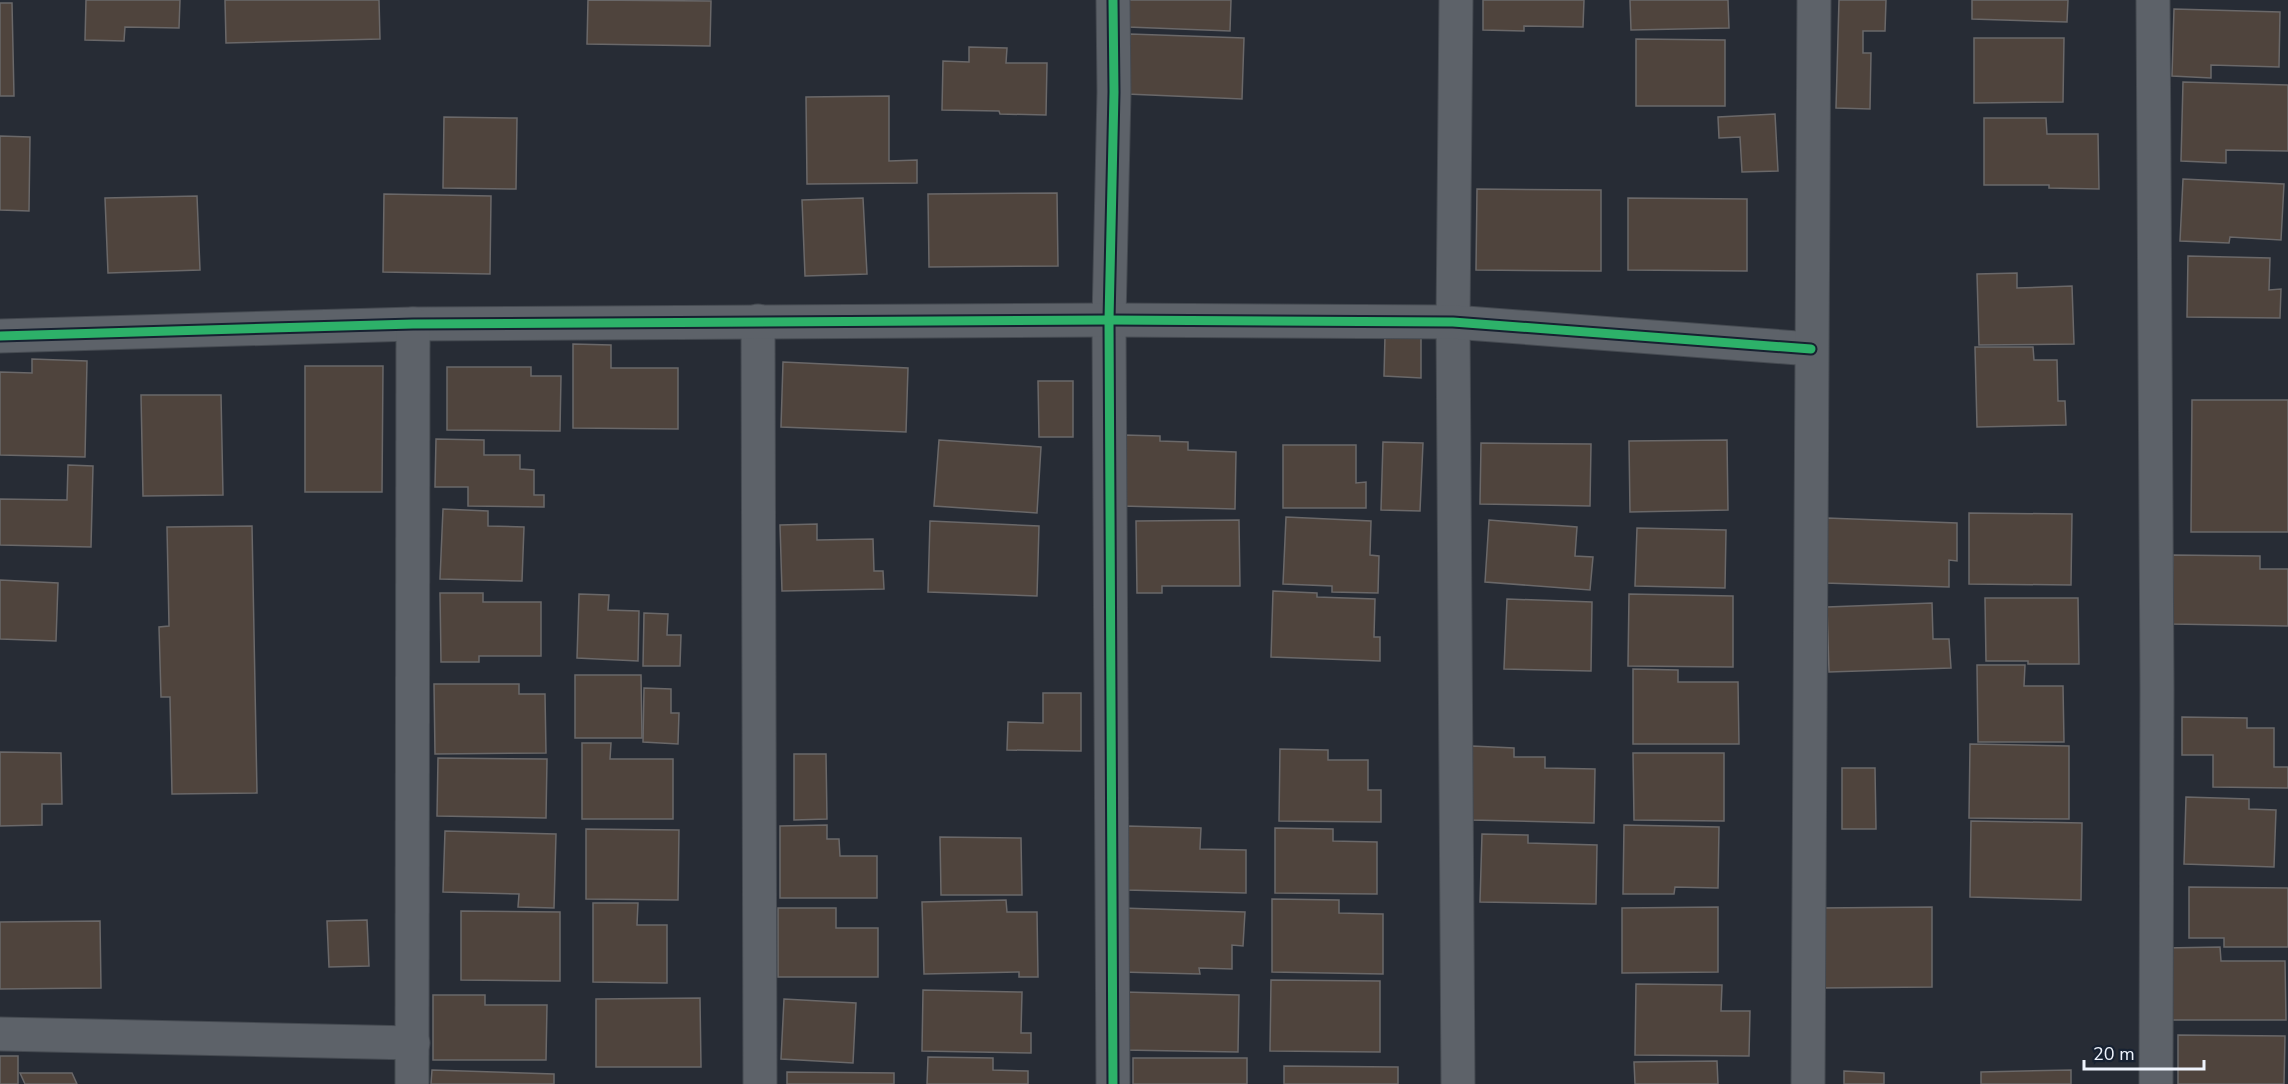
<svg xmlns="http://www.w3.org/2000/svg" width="2288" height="1084" font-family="'Nunito Sans',sans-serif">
<rect width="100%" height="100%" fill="#272c35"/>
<!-- building -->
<g fill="#4f443d" stroke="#6a6869" stroke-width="1.5">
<polygon points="86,0 180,0 179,28 125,27 124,41 85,40"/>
<polygon points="225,0 379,0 380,39 226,43"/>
<polygon points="588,0 711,1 710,46 587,44"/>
<polygon points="1129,0 1231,0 1230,31 1128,27"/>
<polygon points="1483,0 1584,0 1583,27 1524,26 1524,31 1483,30"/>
<polygon points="1630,0 1728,0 1729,28 1631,30"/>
<polygon points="1839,0 1886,0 1885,31 1863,31 1863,53 1871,53 1870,109 1836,108"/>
<polygon points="1972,0 2068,0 2067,22 1972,19"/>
<polygon points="0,3 12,3 14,96 0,96"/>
<polygon points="2174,9 2280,12 2279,67 2211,65 2211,78 2172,76"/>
<polygon points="1130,34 1244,38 1242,99 1127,94"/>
<polygon points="1974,38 2064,38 2063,102 1974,103"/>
<polygon points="1636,39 1725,40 1725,106 1636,106"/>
<polygon points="969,47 1007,48 1006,63 1047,63 1046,115 1000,114 999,111 942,110 943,61 969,62"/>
<polygon points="2183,82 2288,85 2288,151 2226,150 2226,163 2181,161"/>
<polygon points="889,96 889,161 917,160 917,183 807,184 806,97"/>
<polygon points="1775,114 1778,171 1742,172 1740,137 1719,138 1718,117"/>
<polygon points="444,117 517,118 516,189 443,188"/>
<polygon points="1984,118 2046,118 2047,134 2098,134 2099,189 2049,188 2049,185 1984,185"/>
<polygon points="0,136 30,137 29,211 0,210"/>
<polygon points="2183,179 2284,184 2281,240 2230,237 2229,243 2180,241"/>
<polygon points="1477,189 1601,190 1601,271 1476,270"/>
<polygon points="1057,193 1058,266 929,267 928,194"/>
<polygon points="384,194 491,196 490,274 383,272"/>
<polygon points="197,196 200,270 108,273 105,198"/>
<polygon points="863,198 867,274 805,276 802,200"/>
<polygon points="1628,198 1747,199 1747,271 1628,270"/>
<polygon points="2188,256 2270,258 2269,290 2281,289 2280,318 2187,317"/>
<polygon points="2017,273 2017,288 2072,286 2074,344 1979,345 1977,274"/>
<polygon points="1385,336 1421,337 1421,378 1384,376"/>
<polygon points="573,344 611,345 611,368 678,368 678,429 573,428"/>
<polygon points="1975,347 2033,347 2034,360 2057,360 2058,401 2065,401 2066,425 1977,427"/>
<polygon points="32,359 87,361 85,457 0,455 0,372 32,373"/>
<polygon points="783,362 908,368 906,432 781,427"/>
<polygon points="305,366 383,366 382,492 305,492"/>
<polygon points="447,367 531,367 531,376 561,376 560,431 447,430"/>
<polygon points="1038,381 1073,381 1073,437 1039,437"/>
<polygon points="141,395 221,395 223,495 143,496"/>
<polygon points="2192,400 2288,400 2288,532 2191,532"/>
<polygon points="1124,435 1160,436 1160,441 1188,442 1188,450 1236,452 1235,509 1122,506"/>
<polygon points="436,439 484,440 484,455 520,455 520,469 534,470 534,495 544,495 544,507 468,506 468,487 435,487"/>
<polygon points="939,440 1041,447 1037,513 934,506"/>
<polygon points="1727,440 1728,510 1630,512 1629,441"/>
<polygon points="1383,442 1423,443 1420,511 1381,510"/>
<polygon points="1481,443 1591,444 1590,506 1480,504"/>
<polygon points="1283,445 1356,445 1356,483 1366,482 1366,508 1283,508"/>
<polygon points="68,465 93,466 91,547 0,545 0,499 67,500"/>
<polygon points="443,509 488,511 488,526 524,527 522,581 440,579"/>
<polygon points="1969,513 2072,514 2071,585 1969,584"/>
<polygon points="1286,517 1371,521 1370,555 1379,556 1378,593 1332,592 1332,586 1283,584"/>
<polygon points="1827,518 1957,523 1957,561 1949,560 1949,587 1825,583"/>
<polygon points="1239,520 1240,586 1162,586 1162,593 1137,593 1136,521"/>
<polygon points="1489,520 1577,527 1575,556 1593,557 1590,590 1485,582"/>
<polygon points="930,521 1039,526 1037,596 928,592"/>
<polygon points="817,524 817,540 873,539 874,571 883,571 884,589 782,591 780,525"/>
<polygon points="252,526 257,793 172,794 170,697 161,697 159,627 169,626 167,527"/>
<polygon points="1637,528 1726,530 1725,588 1635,586"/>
<polygon points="2173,555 2260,556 2260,569 2288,569 2288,626 2172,624"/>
<polygon points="0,580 58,583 56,641 0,639"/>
<polygon points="1273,591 1317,593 1317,597 1375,599 1374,637 1380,637 1380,661 1271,657"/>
<polygon points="440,593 483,593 483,602 541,602 541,656 479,656 479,662 441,662"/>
<polygon points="579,594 609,595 608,610 639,611 638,661 577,658"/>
<polygon points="1629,594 1733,596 1733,667 1628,666"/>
<polygon points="1985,598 2078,598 2079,664 2028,664 2028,661 1986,661"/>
<polygon points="1507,599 1592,602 1591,671 1504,669"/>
<polygon points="1932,603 1933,639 1949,639 1951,668 1829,672 1827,607"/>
<polygon points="644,613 668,614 667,635 681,635 680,666 643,666"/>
<polygon points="1977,665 2025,665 2024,686 2063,686 2064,742 1978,742"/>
<polygon points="1633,669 1678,670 1678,682 1738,682 1739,744 1633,744"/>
<polygon points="575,675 641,675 642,738 575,738"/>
<polygon points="434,684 519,684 519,694 545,694 546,753 435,754"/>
<polygon points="644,688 671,689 671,713 679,713 678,744 643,742"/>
<polygon points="1043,693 1081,693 1081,751 1007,750 1008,722 1043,723"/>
<polygon points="2182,717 2247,718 2247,728 2274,728 2274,767 2288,767 2288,788 2213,787 2213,755 2182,755"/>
<polygon points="582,743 611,743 610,759 673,759 673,819 582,819"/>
<polygon points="1970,744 2069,746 2069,819 1969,818"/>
<polygon points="1472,746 1514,748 1514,757 1545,757 1545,768 1595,769 1594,823 1471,820"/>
<polygon points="1280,749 1328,750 1328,760 1368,760 1368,790 1381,790 1381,822 1279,821"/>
<polygon points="0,752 61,753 62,804 42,804 42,825 0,826"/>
<polygon points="1633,753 1724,753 1724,821 1634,820"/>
<polygon points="794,754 826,754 827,819 794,820"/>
<polygon points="438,758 547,759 546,818 437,816"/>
<polygon points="1842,768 1875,768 1876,829 1842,829"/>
<polygon points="2186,797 2249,799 2249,809 2276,810 2274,867 2184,864"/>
<polygon points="1971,821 2082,823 2081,900 1970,897"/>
<polygon points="827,825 827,839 839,839 840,856 877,856 877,898 780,898 780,826"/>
<polygon points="1624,825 1719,827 1718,888 1675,887 1674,894 1623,894"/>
<polygon points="1127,826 1201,828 1200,849 1246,850 1246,893 1126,890"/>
<polygon points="1275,828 1333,829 1333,841 1377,842 1377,894 1275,893"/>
<polygon points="586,829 679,830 678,900 586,899"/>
<polygon points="445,831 556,834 554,908 518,907 519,894 443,892"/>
<polygon points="1482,834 1528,835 1528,843 1597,845 1596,904 1480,902"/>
<polygon points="940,837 1021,838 1022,895 941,895"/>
<polygon points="2189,887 2288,888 2288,947 2224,947 2224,938 2189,938"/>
<polygon points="1272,899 1339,900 1339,913 1383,914 1383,974 1272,972"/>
<polygon points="1006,900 1007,912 1037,912 1038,977 1019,977 1019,972 924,974 922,902"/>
<polygon points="593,903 638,903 637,925 667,925 667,983 593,982"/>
<polygon points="1718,907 1718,972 1622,973 1622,908"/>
<polygon points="1932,907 1932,987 1820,988 1819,908"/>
<polygon points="778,908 836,908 836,928 878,928 878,977 778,977"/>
<polygon points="1122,908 1245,912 1243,946 1232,945 1232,969 1199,968 1200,974 1121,972"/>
<polygon points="461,911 560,912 560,981 461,980"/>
<polygon points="367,920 369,966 329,967 327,921"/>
<polygon points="100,921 101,988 0,989 0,922"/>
<polygon points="2220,947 2221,961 2285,961 2286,1020 2166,1020 2165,948"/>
<polygon points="1271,980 1380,981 1380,1052 1270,1051"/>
<polygon points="1636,984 1722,985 1721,1011 1750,1011 1749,1056 1635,1055"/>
<polygon points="923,990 1022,992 1021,1033 1031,1033 1031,1053 922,1051"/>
<polygon points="1124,992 1239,995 1238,1052 1123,1050"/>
<polygon points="433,995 485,995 485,1005 547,1005 546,1060 433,1060"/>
<polygon points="700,998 701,1067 596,1067 596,999"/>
<polygon points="784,999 856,1003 853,1063 781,1059"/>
<polygon points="2178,1035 2285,1036 2284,1084 2178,1084"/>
<rect x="0" y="1056" width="18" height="28"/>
<polygon points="928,1057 993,1058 993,1070 1028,1071 1028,1084 927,1084"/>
<rect x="1133" y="1058" width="114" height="26"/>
<polygon points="1717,1061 1718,1084 1635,1084 1634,1062"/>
<polygon points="1284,1066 1398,1067 1398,1084 1284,1084"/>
<polygon points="432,1070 554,1074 554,1084 431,1084"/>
<polygon points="2071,1070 2071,1084 1981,1084 1981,1072"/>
<polygon points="1844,1071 1884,1073 1884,1084 1844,1084"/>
<polygon points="787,1072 894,1073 894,1084 787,1084"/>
<polygon points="20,1073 72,1073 77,1084 25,1084"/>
</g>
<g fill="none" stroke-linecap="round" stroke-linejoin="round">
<defs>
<g id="street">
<polyline points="1113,0 1114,92 1109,320 1113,1084"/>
<polyline points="1456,0 1453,322 1458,1084"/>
<polyline points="2153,0 2157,689 2156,1084"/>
<polyline points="758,321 760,1084"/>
<polyline points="0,336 413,324 1109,320 1453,322 1811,349"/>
<polyline points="0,1034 413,1043"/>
<polyline points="412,1084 413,324"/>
<polyline points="1808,1084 1814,0"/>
</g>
</defs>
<!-- street casing -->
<use href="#street" stroke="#454a51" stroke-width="35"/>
<!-- street -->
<use href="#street" stroke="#5d6269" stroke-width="33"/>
<defs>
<g id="cycleway">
<polyline points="1113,0 1114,92 1109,320 1113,1084"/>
<polyline points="0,336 413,324 1109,320 1453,322 1811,349"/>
</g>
</defs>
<!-- cycleway casing -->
<use href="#cycleway" stroke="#172131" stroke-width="13"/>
<!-- cycleway -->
<use href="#cycleway" stroke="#2db169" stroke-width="9"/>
</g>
<!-- scale -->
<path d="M2084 1060v9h120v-9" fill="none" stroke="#eff4fd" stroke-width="3"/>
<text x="2093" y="1060" font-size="18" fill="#eff4fd" stroke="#172131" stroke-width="4.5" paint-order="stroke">20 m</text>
</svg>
